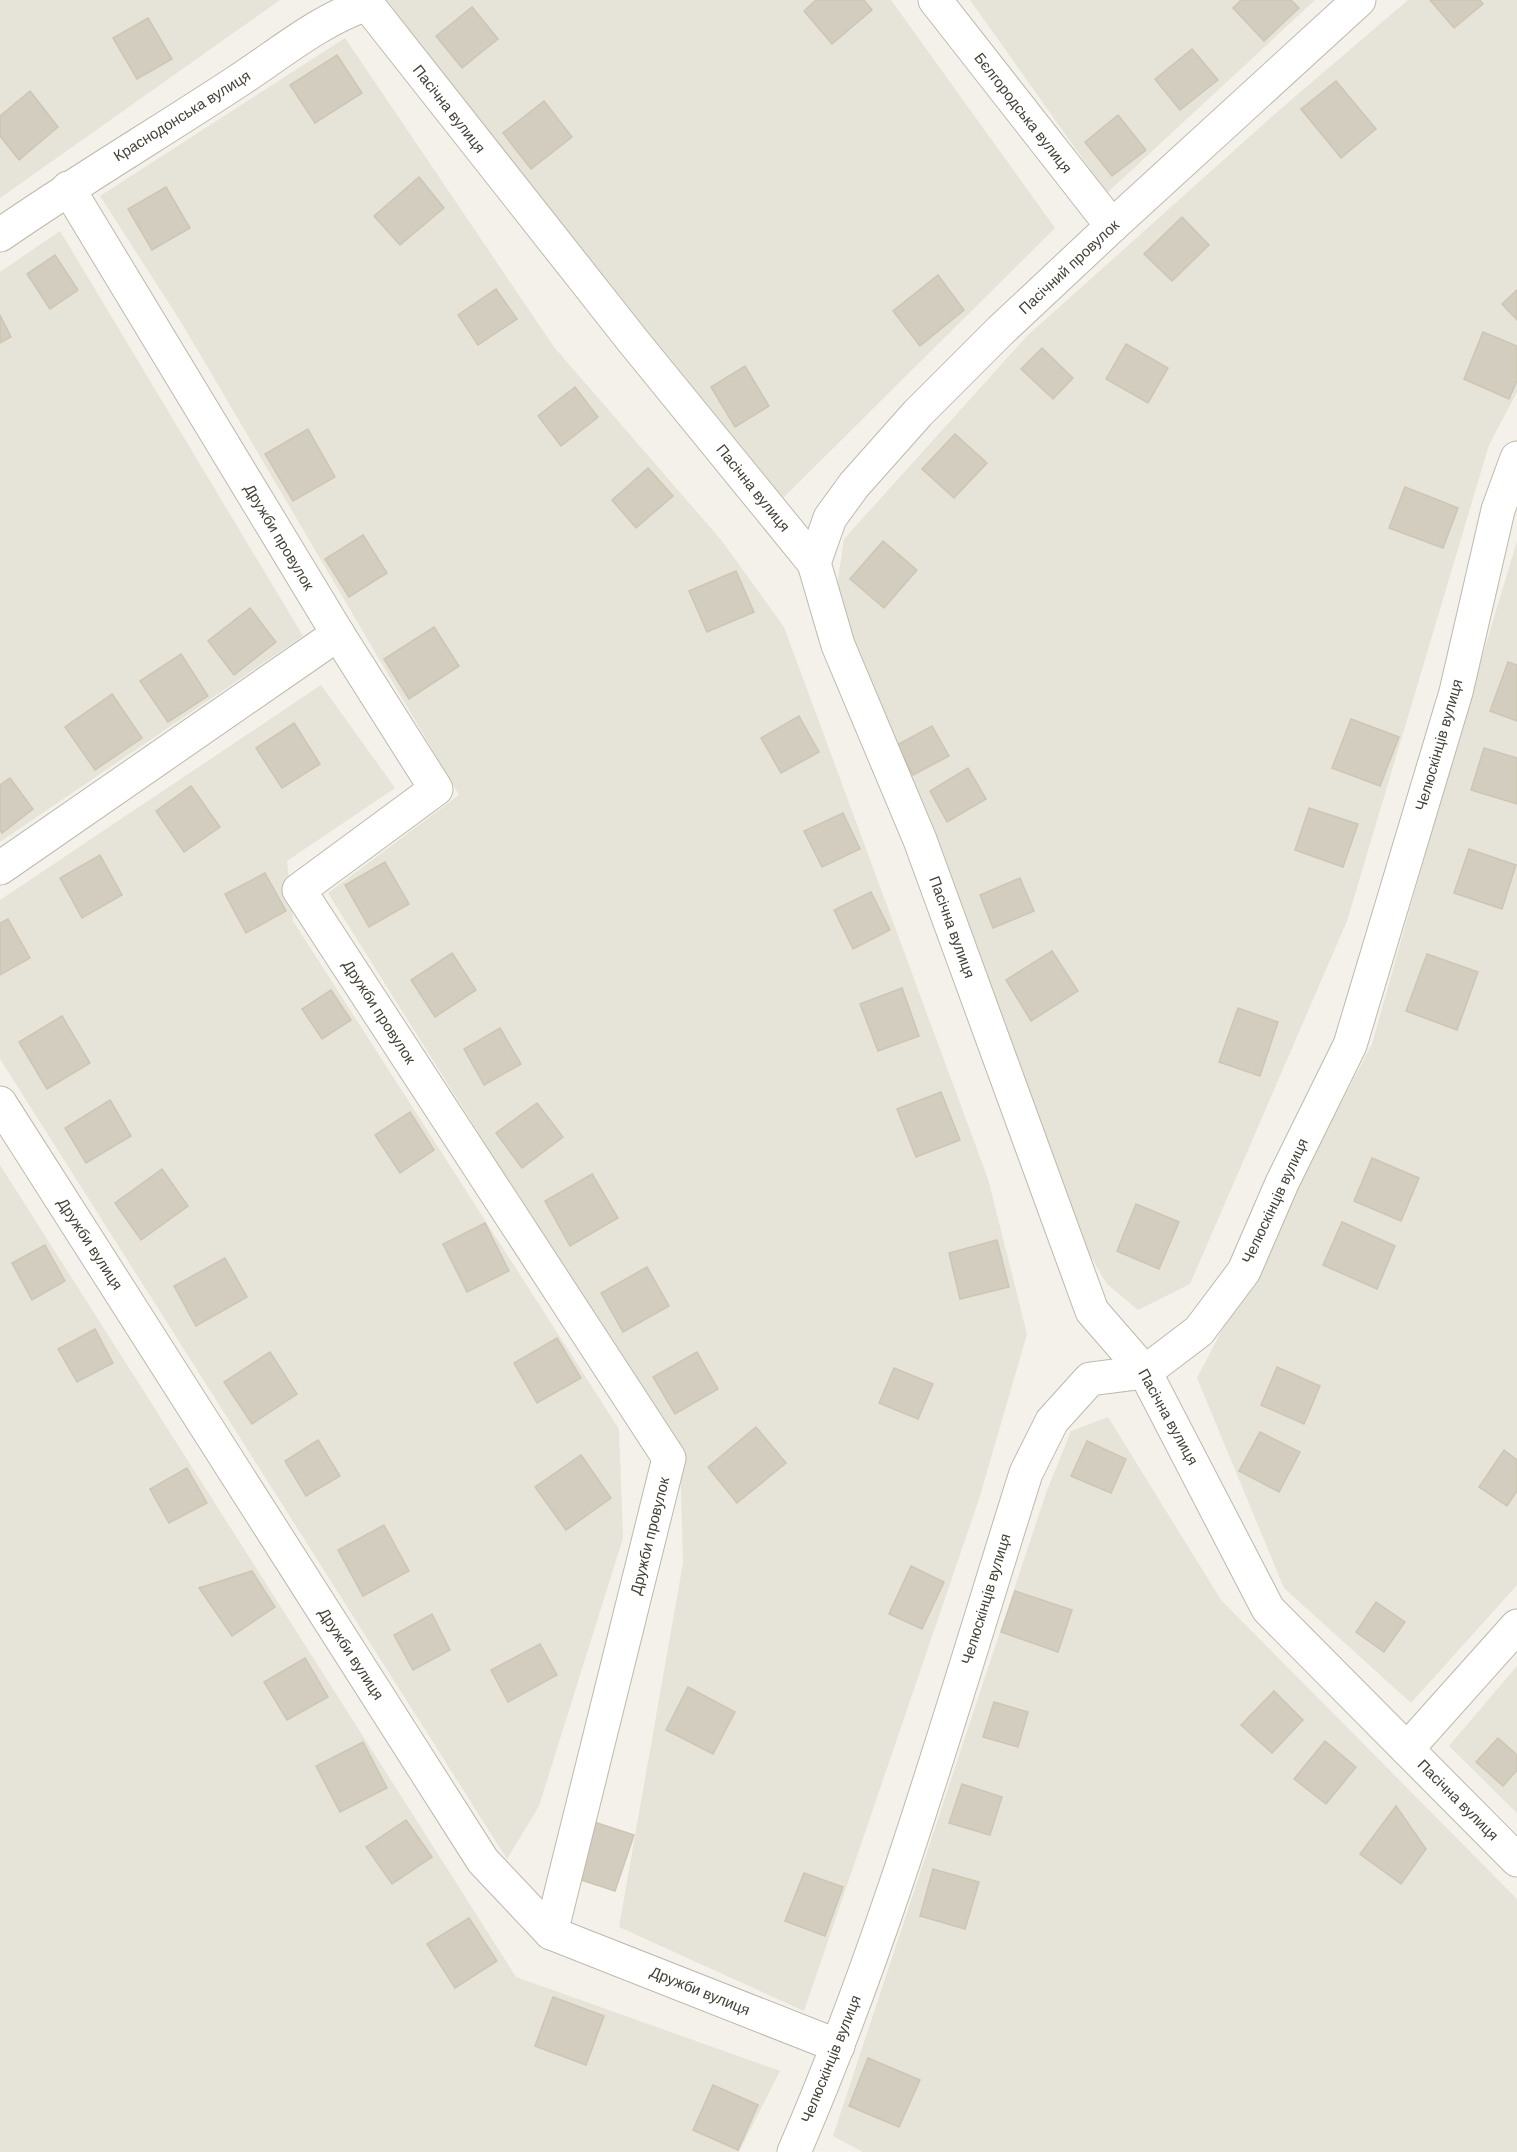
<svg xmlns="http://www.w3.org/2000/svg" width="1517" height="2152" font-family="'DM Sans',sans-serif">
<rect width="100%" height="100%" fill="#f3f1e9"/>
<!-- residential -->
<g fill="#e6e3d8">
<polygon points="0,0 280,0 0,198"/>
<polygon points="387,0 891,0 1055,228 781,500 471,115"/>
<polygon points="970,0 1315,0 1107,193"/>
<polygon points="1408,0 1517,0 1517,392 1489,445 1347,921 1190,1284 1138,1310 1107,1284 1076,1232 1047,1150 836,593 844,539 1027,336 1277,112"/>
<polygon points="345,38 554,347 722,541 784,627 988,1179 1027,1334 980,1496 804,2011 619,1927 683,1563 680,1454 328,893 459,795 181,322 100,196"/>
<polygon points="60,231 303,636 0,842 0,272"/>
<polygon points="1517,541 1517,1585 1411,1703 1284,1588 1197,1378 1372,1044 1461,727"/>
<polygon points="321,685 395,788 287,861 293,921 619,1429 623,1538 539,1806 507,1859 0,1059 0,900"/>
<polygon points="0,1165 516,1977 780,2071 739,2152 0,2152"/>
<polygon points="1108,1417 1221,1600 1517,1899 1517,2152 863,2152 833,2136 1046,1493 1071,1431"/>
<polygon points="1517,1666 1517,1813 1449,1746"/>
</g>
<!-- building -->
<g fill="#d3cdbf" stroke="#cec5b3" stroke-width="1.5">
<polygon points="816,0 864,0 872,10 832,44 804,11"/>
<polygon points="1241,0 1291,0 1299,8 1264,41 1233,8"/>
<polygon points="1430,0 1480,0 1483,4 1454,28"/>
<polygon points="472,7 498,39 462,68 436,36"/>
<polygon points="148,18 172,59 137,79 113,38"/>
<polygon points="1192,49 1218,80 1180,110 1155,79"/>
<polygon points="337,55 362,93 315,123 290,85"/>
<polygon points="1336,81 1376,129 1341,158 1301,109"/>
<polygon points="30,91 58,127 19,160 0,136 0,116"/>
<polygon points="544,101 572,137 531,169 503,133"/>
<polygon points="1118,115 1146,150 1112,176 1085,142"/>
<polygon points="419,177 444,208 400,245 374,216"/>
<polygon points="166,187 190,228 152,250 128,209"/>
<polygon points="1182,217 1209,245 1172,281 1144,254"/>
<polygon points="55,255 78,290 50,309 27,274"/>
<polygon points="938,275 964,310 920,346 893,311"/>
<polygon points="496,289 517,319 478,345 458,315"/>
<polygon points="1517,290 1517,320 1502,304"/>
<polygon points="0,315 11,337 0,343"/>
<polygon points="1483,332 1517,346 1517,381 1509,399 1464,379"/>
<polygon points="1126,344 1168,368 1148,403 1106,379"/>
<polygon points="1042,348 1073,378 1053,399 1021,369"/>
<polygon points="745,366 769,406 735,427 711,387"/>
<polygon points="575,387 598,417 561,446 538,416"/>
<polygon points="308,429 335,477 293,501 265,454"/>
<polygon points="955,434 987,463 954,498 922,469"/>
<polygon points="648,468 673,496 636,528 612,500"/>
<polygon points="1405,487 1458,508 1443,548 1389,528"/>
<polygon points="363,535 387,573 349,597 325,559"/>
<polygon points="883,541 917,570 884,608 850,579"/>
<polygon points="736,571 754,612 707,632 689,591"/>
<polygon points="250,608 276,642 234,675 208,641"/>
<polygon points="434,627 459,666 409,699 384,659"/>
<polygon points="181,654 208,696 168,722 140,681"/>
<polygon points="1508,662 1517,665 1517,721 1490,711"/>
<polygon points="112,694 142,738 95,770 65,727"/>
<polygon points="799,716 819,752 781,773 761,738"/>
<polygon points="1351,719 1399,737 1380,786 1332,768"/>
<polygon points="294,723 320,764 282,788 256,748"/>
<polygon points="932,726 949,756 913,775 897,745"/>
<polygon points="1484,748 1517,758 1517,804 1471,790"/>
<polygon points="968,768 986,799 947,822 930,791"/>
<polygon points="10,778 33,809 2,833 0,829 0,785"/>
<polygon points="191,786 220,827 184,852 156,811"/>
<polygon points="1309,808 1358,824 1343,867 1295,850"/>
<polygon points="843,813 860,849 822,867 804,831"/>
<polygon points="1469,849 1516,865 1502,909 1454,893"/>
<polygon points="100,855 122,895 82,918 60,878"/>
<polygon points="385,862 409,904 369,927 345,885"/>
<polygon points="265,873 286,911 246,933 225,894"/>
<polygon points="1020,878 1034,911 993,928 980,895"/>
<polygon points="871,892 890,930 853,949 834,910"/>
<polygon points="8,919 30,958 0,975 0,923"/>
<polygon points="1052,951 1078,991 1031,1021 1006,980"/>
<polygon points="452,953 476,990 435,1017 411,980"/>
<polygon points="1427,954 1478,972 1457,1030 1406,1011"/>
<polygon points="902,988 919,1036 878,1051 860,1004"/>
<polygon points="331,990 351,1020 322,1039 302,1009"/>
<polygon points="1238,1008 1278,1022 1260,1076 1219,1062"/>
<polygon points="62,1016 90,1063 47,1089 19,1042"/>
<polygon points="500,1028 521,1064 484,1085 464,1049"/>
<polygon points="941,1092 960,1140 916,1157 897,1109"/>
<polygon points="110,1100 131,1136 86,1163 65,1128"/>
<polygon points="537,1103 563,1137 522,1168 496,1133"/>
<polygon points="410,1112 434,1150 400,1173 375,1135"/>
<polygon points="1372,1158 1419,1178 1401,1221 1354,1201"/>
<polygon points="162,1169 188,1206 141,1240 115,1203"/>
<polygon points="592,1174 618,1218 570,1246 545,1201"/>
<polygon points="1136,1204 1179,1222 1159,1269 1117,1251"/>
<polygon points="1342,1222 1395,1246 1377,1289 1323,1265"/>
<polygon points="485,1223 509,1271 467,1292 443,1244"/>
<polygon points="997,1240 1009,1287 960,1299 949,1253"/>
<polygon points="45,1245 65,1281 32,1300 12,1263"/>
<polygon points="225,1258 247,1297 196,1326 174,1286"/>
<polygon points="647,1267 669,1306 623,1332 601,1293"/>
<polygon points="95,1329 113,1363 77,1382 58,1349"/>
<polygon points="557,1338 581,1378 537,1403 514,1363"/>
<polygon points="270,1352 297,1394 252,1424 224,1382"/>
<polygon points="697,1352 718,1389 675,1414 653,1377"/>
<polygon points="1277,1367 1320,1386 1304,1424 1261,1405"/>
<polygon points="894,1368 933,1384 918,1419 879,1403"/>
<polygon points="756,1427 786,1463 737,1503 708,1467"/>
<polygon points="1260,1432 1300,1452 1279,1492 1239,1471"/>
<polygon points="318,1440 340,1476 306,1496 285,1461"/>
<polygon points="1087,1441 1126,1459 1111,1493 1071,1476"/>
<polygon points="1504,1450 1517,1460 1517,1491 1507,1506 1479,1487"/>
<polygon points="581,1455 611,1498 566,1530 535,1487"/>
<polygon points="187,1468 207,1503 169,1523 150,1489"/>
<polygon points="384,1525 409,1571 363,1596 338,1550"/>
<polygon points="911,1566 944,1582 922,1629 889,1614"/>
<polygon points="252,1571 275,1607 232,1636 199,1588"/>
<polygon points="1015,1591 1072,1610 1058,1652 1001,1632"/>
<polygon points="1376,1602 1405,1622 1384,1652 1356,1632"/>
<polygon points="432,1614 450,1650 413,1670 394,1635"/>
<polygon points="540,1644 557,1675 508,1702 491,1670"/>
<polygon points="305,1658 328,1697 287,1720 264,1682"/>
<polygon points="688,1687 735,1712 713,1754 666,1730"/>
<polygon points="1274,1691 1303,1720 1272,1753 1241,1725"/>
<polygon points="994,1702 1028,1712 1018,1747 983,1737"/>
<polygon points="1498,1738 1517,1755 1517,1770 1503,1786 1476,1762"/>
<polygon points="1325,1741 1356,1767 1326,1804 1294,1779"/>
<polygon points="363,1742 387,1788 340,1812 316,1766"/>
<polygon points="962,1784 1002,1797 990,1835 949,1823"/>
<polygon points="1396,1806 1426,1849 1401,1884 1360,1854"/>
<polygon points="406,1820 432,1857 392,1884 366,1847"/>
<polygon points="588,1820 634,1835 615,1891 569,1876"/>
<polygon points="933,1869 979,1882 965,1929 920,1916"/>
<polygon points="804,1873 843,1887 825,1936 785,1921"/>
<polygon points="469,1918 497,1961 455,1988 427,1944"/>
<polygon points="553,1997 604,2016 586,2065 535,2046"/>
<polygon points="868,2058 920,2080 899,2127 849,2106"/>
<polygon points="713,2085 758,2105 738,2150 693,2130"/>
</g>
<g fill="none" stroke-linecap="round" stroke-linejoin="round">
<defs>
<g id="minor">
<polyline points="364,0 633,341 814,563 838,645 920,840 1092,1311 1145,1372 1268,1609 1517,1860"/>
<polyline points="935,0 1112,226"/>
<polyline points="68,188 338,634 436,789 299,890 669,1458 551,1933"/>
<path d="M0,235c78,-54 159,-102 238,-154 43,-28 80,-60 129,-77"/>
<polyline points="814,563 830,518 854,485 918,413 1000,331 1112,226 1359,0"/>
<polyline points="0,868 338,634"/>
<polyline points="0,1103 483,1861 551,1933 838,2046"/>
<polyline points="1407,1749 1517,1626"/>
<path d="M794,2152c95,-219 160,-451 232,-679l26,-52 38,-42 55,-7 54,-41 45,-60 38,-88 68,-138 106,-353 42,-182 19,-52"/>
</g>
</defs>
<!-- minor casing -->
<use href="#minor" stroke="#beb9ac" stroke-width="35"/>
<!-- minor -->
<use href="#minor" stroke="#fff" stroke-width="33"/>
</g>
<g text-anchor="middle" stroke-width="4.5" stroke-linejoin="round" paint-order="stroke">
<!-- street labels -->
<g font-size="15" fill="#464238" stroke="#fff">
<text transform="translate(449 109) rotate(52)" y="5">Пасічна вулиця</text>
<text transform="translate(1023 113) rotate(52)" y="5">Бєлгородська вулиця</text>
<text transform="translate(182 116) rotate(-32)" y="5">Краснодонська вулиця</text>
<text transform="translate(1069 267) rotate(-43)" y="5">Пасічний провулок</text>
<text transform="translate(753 488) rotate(51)" y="5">Пасічна вулиця</text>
<text transform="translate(279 537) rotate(59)" y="5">Дружби провулок</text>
<text transform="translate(1439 745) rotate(-74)" y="5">Челюскінців вулиця</text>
<text transform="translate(952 927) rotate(70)" y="5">Пасічна вулиця</text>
<text transform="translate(379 1012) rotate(57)" y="5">Дружби провулок</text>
<text transform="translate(1275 1201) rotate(-65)" y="5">Челюскінців вулиця</text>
<text transform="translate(90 1244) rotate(57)" y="5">Дружби вулиця</text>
<text transform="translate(1168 1417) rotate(61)" y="5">Пасічна вулиця</text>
<text transform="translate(650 1536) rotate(-76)" y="5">Дружби провулок</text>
<text transform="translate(986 1599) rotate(-73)" y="5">Челюскінців вулиця</text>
<text transform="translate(351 1654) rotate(57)" y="5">Дружби вулиця</text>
<text transform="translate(1458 1800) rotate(45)" y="5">Пасічна вулиця</text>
<text transform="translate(700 1991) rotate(22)" y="5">Дружби вулиця</text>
<text transform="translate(831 2059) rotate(-68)" y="5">Челюскінців вулиця</text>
</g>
</g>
</svg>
